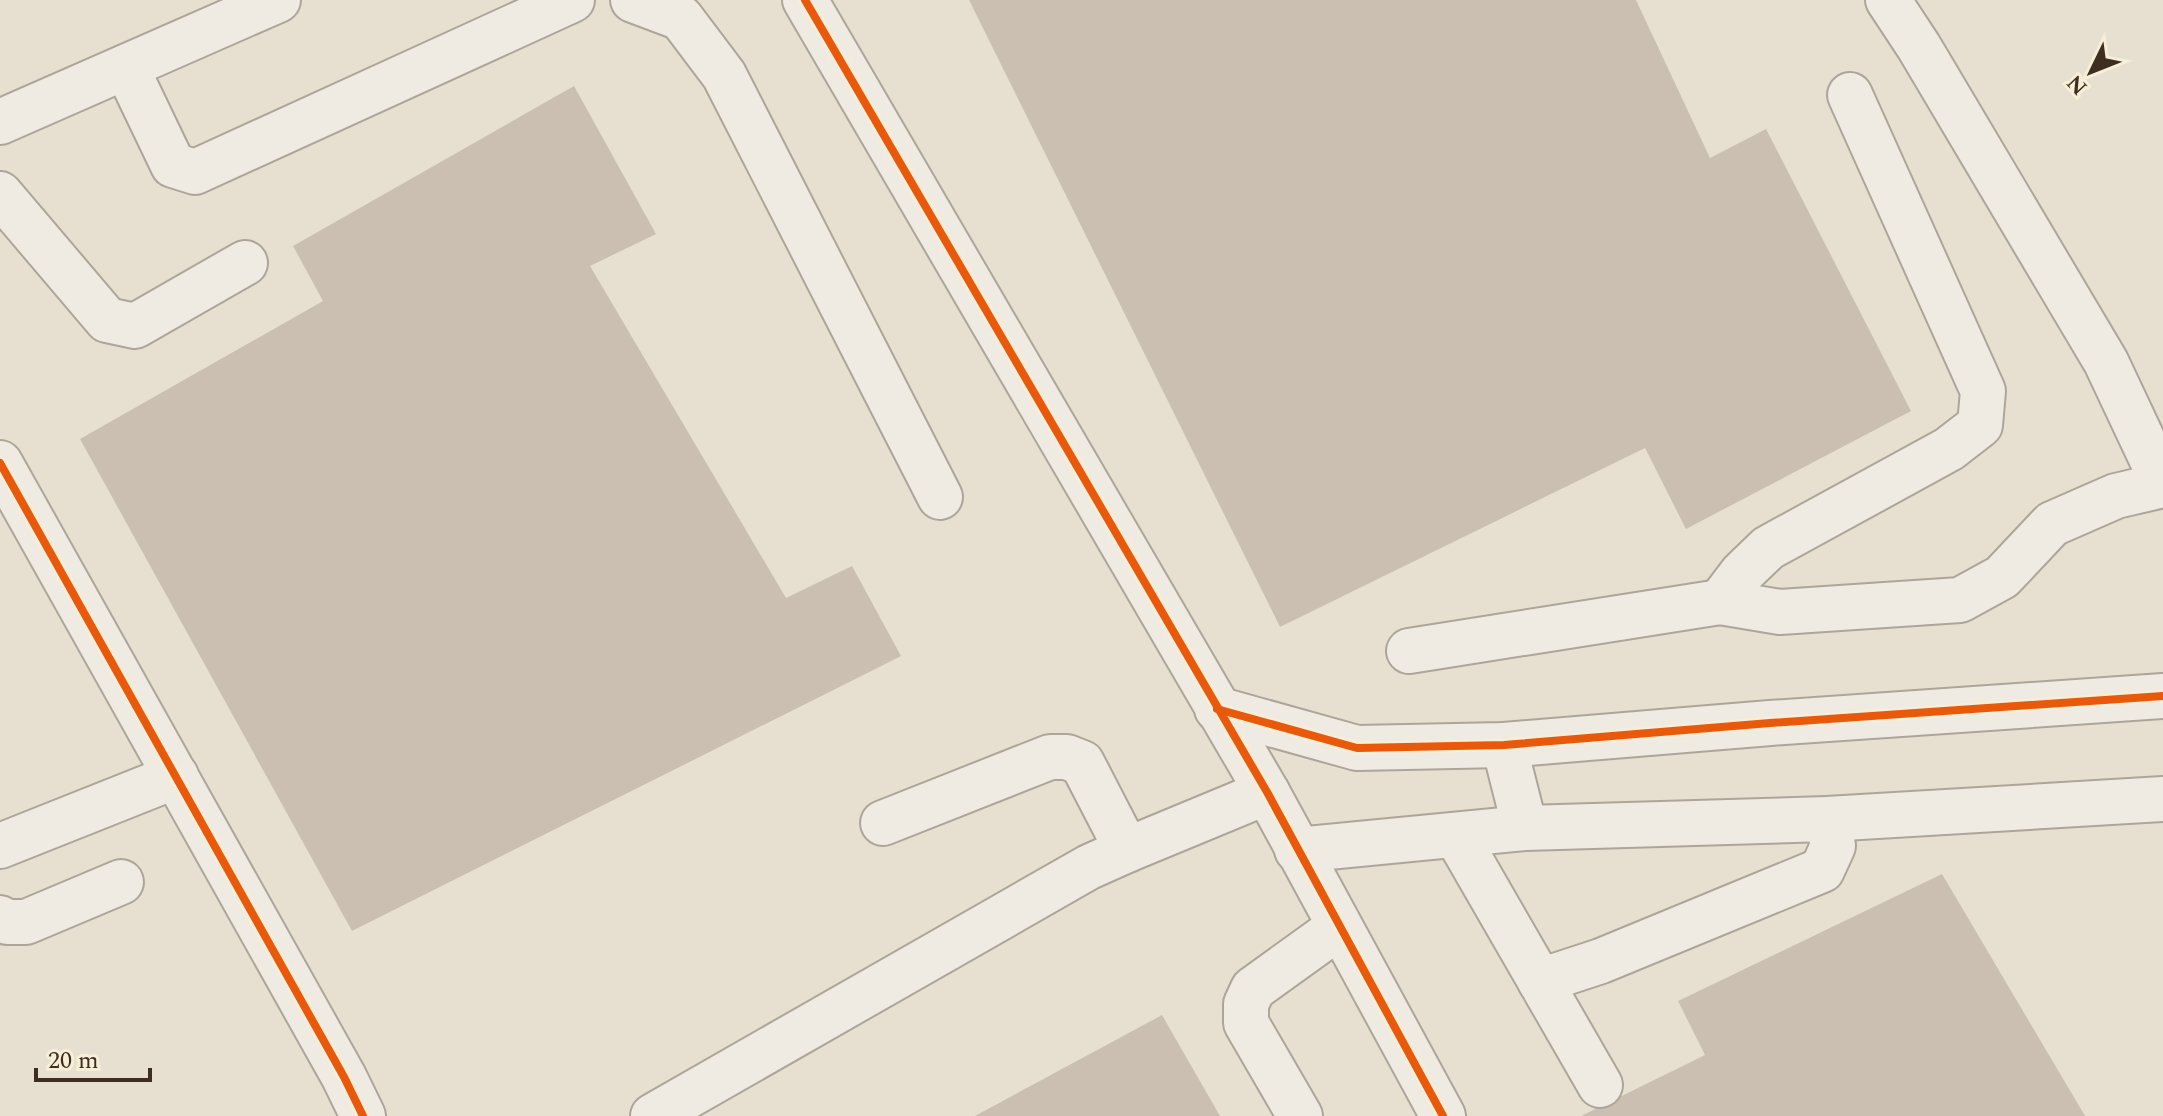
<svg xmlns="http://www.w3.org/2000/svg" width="2163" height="1116" font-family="Spectral,serif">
<rect width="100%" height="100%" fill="#e7e0d1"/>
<!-- building -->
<g fill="#cbbfb2">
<polygon points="969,0 1636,0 1710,158 1766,129 1911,411 1686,529 1645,448 1280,627"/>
<polygon points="574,86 656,234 590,266 786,598 852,566 901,656 352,931 80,439 323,301 293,246"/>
<polygon points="1942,874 2085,1116 1581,1116 1705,1055 1678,1001"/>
<polygon points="1162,1015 1220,1116 975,1116"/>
</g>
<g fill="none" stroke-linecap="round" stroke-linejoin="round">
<defs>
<g id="minor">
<polyline points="633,0 681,18 724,75 940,497"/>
<polyline points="805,0 1267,792 1443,1116"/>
<polyline points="1888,0 1919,47 2106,362 2163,483"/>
<polyline points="126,67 173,165 195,172 572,0"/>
<polyline points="1850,95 1983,391 1980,425 1949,449 1768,548 1742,573 1720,602 1780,612 1960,600 2002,577 2052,524 2116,496 2163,485"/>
<polyline points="0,122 278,0"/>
<polyline points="0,194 107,320 135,326 245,263"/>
<polyline points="0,463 344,1077 363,1116"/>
<polyline points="1409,651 1720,602"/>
<polyline points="1217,709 1357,748 1504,745 1770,723 2163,696"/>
<polyline points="1504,745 1525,828"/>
<polyline points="883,823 1050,757 1067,757 1082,763 1127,850 1267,792"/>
<polyline points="1456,835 1600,1085"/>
<polyline points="0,846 176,776"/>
<polyline points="1297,850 1525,828 1827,819 2163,799"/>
<polyline points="0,918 7,922 26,922 121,882"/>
<polyline points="1540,981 1601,961 1822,870 1833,846 1827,819"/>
<polyline points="653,1116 1089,867 1127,850"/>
<polyline points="1300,1116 1246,1023 1246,1004 1253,989 1339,927"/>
</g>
</defs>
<!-- minor casing -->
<use href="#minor" stroke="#ada599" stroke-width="48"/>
<!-- minor -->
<use href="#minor" stroke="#efebe3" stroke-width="44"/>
<defs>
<g id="cycleway">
<polyline points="805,0 1267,792 1443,1116"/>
<polyline points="0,463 344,1077 363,1116"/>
<polyline points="1217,709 1357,748 1504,745 1770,723 2163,696"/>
</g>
</defs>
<!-- cycleway casing -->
<use href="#cycleway" stroke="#f7eed8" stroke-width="13"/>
<!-- cycleway -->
<use href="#cycleway" stroke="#e8590c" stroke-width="8"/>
</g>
<!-- north arrow -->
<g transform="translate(2091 72) rotate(227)" stroke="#f7eed8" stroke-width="6" paint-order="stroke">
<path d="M0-6L14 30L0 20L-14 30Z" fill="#3d2e20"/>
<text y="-12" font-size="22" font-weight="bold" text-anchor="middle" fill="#3d2e20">N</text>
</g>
<!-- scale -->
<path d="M36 1068v12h114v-12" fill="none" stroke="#3d2e20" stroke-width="4"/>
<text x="48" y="1068" font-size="24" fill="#3d2e20" stroke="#f7eed8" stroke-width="6" paint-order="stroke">20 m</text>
</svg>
